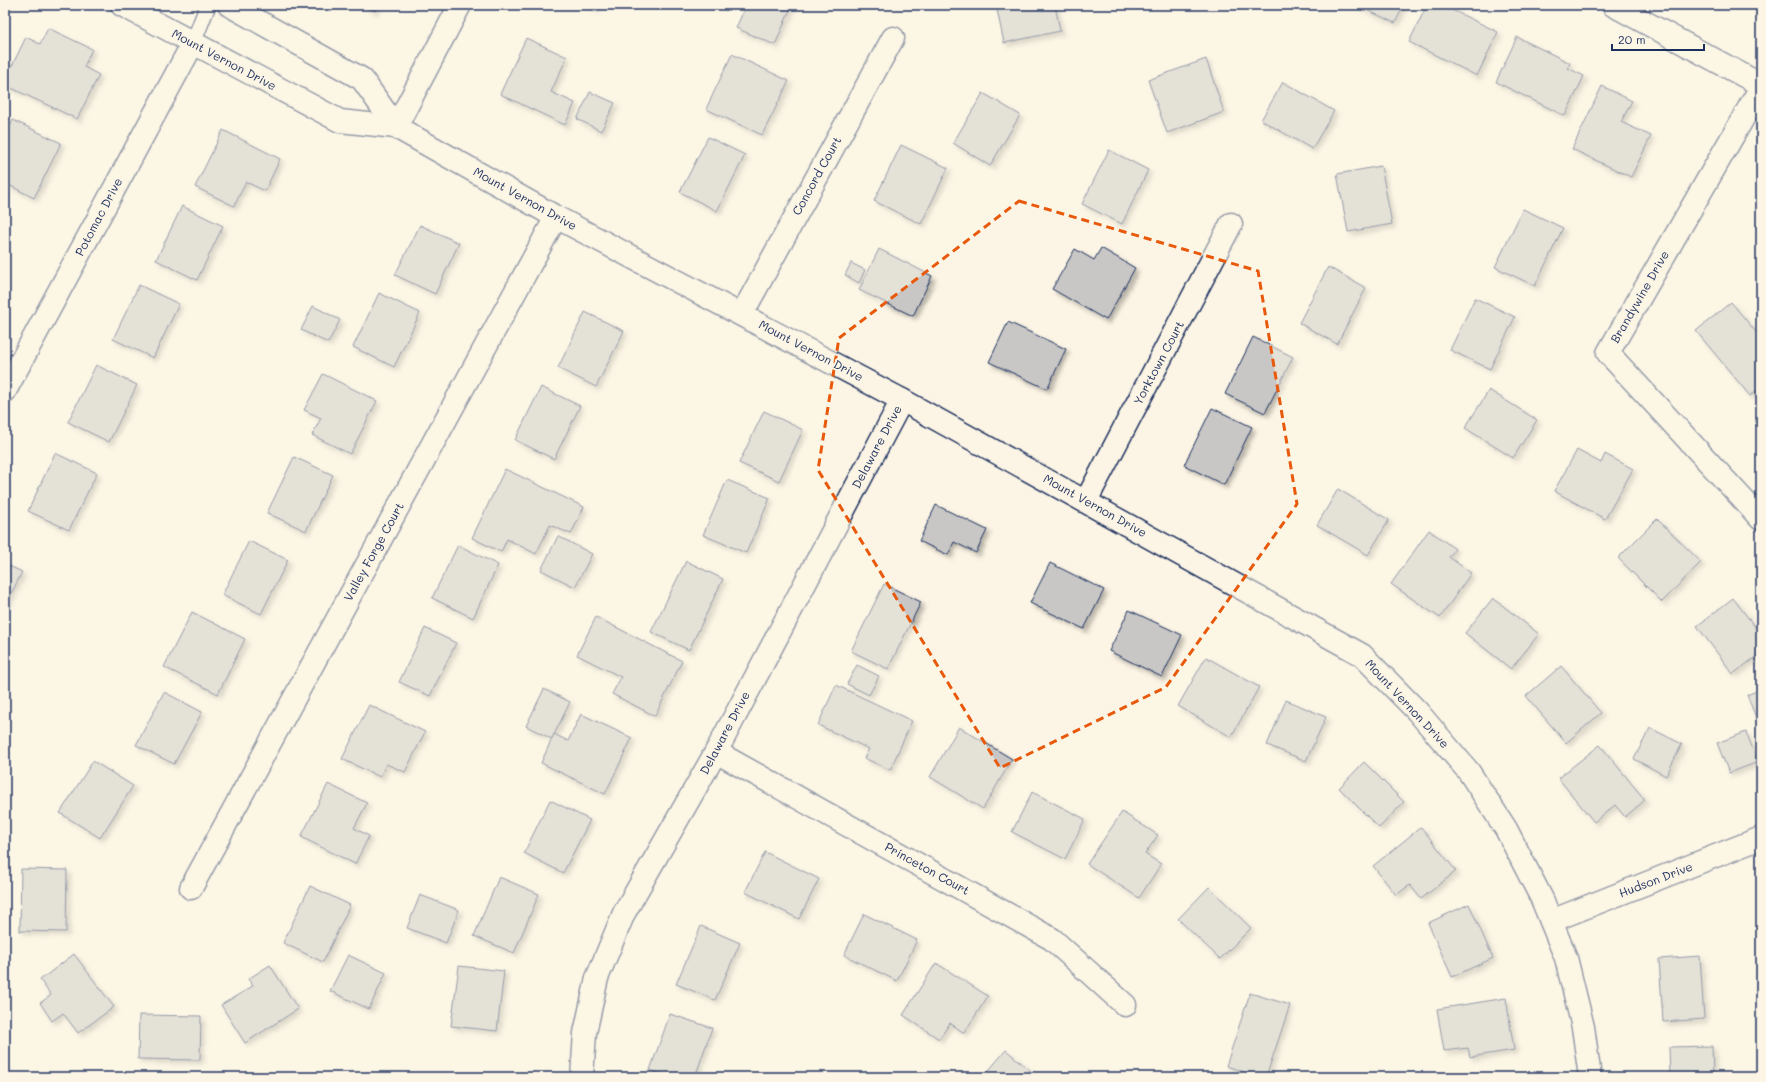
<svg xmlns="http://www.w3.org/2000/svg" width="1766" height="1082" font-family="Mali,sans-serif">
<defs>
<filter id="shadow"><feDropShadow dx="3.5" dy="3.5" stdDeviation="2" flood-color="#0004"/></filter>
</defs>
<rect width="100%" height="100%" fill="#fcf5e5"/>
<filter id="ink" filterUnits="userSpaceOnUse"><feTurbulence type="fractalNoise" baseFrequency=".025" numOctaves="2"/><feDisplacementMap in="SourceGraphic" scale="8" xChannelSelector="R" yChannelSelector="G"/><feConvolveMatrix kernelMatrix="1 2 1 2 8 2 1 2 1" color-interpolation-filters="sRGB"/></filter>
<g filter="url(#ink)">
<!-- building -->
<g fill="#c8c7c6" stroke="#1b2f5e" filter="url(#shadow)">
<polygon points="363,5 377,5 375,11"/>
<polygon points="588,5 597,5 596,9"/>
<polygon points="746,5 792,5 775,45 736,28"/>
<polygon points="996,5 1055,5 1060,31 1004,43"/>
<polygon points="1356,5 1404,5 1395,23"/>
<polygon points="1427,5 1442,5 1498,32 1477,76 1409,42"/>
<polygon points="48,28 92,49 84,67 99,75 77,119 5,85 5,80 26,37 40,44"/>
<polygon points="1517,37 1570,63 1568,68 1584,76 1565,116 1496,82"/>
<polygon points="526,38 567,57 551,92 575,103 565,125 500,94"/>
<polygon points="732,54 789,81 762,135 706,109"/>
<polygon points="1206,59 1224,112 1167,133 1148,80"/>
<polygon points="1283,82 1334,111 1312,149 1261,120"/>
<polygon points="1602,86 1632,101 1621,122 1651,136 1631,177 1572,149"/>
<polygon points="590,92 615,103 601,131 577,119"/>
<polygon points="983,93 1020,115 990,166 953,143"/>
<polygon points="13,120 61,143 34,198 5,183 5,168 9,161 5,159 5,137"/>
<polygon points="223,130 280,159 265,191 246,182 234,206 195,187"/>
<polygon points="708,137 745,155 717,211 680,192"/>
<polygon points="901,145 948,168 921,224 874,201"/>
<polygon points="1109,150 1148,170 1122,224 1082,204"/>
<polygon points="1381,166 1392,224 1348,232 1337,174"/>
<polygon points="182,206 223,226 197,280 156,260"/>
<polygon points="1523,209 1563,228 1535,286 1495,267"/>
<polygon points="1761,218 1761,229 1756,227"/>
<polygon points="420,225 459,243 435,294 395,275"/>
<polygon points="1101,248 1135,268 1106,320 1052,289 1075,249 1094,260"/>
<polygon points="879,249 932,276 913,316 859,290"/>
<polygon points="851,263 865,270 859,283 845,275"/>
<polygon points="1328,267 1366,288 1337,344 1299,323"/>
<polygon points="139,285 179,304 153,358 113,339"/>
<polygon points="379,293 420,313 394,367 353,347"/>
<polygon points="1475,298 1515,317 1490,369 1450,350"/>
<polygon points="1731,302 1761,338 1761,387 1750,396 1696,331"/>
<polygon points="313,306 340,320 328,343 301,330"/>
<polygon points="585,312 624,331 596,387 558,368"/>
<polygon points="1008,322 1066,349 1047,389 989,362"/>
<polygon points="1253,337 1293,357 1265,413 1225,394"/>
<polygon points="96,365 137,385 109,442 68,422"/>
<polygon points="323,374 377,401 350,454 312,435 321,418 304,410"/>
<polygon points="541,387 580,406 554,459 515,440"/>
<polygon points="1489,390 1537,420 1513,458 1465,428"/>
<polygon points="1212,408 1252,427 1224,485 1184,465"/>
<polygon points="764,411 803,430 779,481 739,463"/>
<polygon points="1577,450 1601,463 1605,454 1633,469 1605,519 1554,491"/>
<polygon points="55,453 97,473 69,530 28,511"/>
<polygon points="294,457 333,475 306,531 267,513"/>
<polygon points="505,469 584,507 571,534 550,525 536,554 507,539 501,552 472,538"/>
<polygon points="727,480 770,498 746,553 703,535"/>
<polygon points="1338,489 1389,520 1368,555 1317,525"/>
<polygon points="936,505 987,530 976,553 954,542 948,555 919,541"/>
<polygon points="1657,519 1701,562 1662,602 1618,558"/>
<polygon points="1429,530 1455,549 1449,557 1471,573 1440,618 1391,584"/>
<polygon points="558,536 592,554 575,587 541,570"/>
<polygon points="249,541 288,560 261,614 222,595"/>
<polygon points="458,545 498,565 473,618 432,598"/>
<polygon points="686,561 723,579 689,650 651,632"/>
<polygon points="1050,563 1104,590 1084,629 1030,603"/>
<polygon points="5,564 22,572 5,606"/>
<polygon points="884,584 921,602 888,669 851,651"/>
<polygon points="1493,598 1539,634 1511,669 1465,633"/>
<polygon points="1733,598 1761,635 1761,653 1733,674 1697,626"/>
<polygon points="1129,610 1182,635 1162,677 1109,651"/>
<polygon points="192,612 245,639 218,694 164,667"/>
<polygon points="596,617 682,661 655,716 612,694 621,677 577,655"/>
<polygon points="425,628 456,643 430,696 399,682"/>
<polygon points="1206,657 1259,687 1231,737 1178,706"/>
<polygon points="857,665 879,676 869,695 847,684"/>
<polygon points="1561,666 1601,713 1566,743 1526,696"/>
<polygon points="836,685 912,721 890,770 864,758 869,749 818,725"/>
<polygon points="544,689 570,702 552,739 526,726"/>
<polygon points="1761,689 1761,730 1747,695"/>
<polygon points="164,692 202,712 174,764 136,745"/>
<polygon points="1286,700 1326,717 1306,761 1267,745"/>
<polygon points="369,705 425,732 405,772 386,764 380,777 342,759"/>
<polygon points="581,714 632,738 605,794 541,763 554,734 568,741"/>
<polygon points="959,727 1012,759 983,809 930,777"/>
<polygon points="1650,728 1682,744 1666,776 1634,759"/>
<polygon points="1746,732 1758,762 1729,773 1717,743"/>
<polygon points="1600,745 1645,800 1625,817 1615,805 1594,822 1558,778"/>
<polygon points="93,761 133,786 100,838 60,813"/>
<polygon points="1364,762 1404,802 1379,828 1339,788"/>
<polygon points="328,784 367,803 354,828 369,836 355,864 301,837"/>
<polygon points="1032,792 1085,819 1065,859 1012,832"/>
<polygon points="550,800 590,820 563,873 524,853"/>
<polygon points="1122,812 1158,835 1145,854 1161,864 1139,898 1087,864"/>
<polygon points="1421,827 1456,871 1421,899 1410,885 1396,895 1373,866"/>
<polygon points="765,852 819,879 799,919 745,892"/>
<polygon points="21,869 67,870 66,932 20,931"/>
<polygon points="499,877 539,894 514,953 474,936"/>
<polygon points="310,886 350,905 323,962 283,943"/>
<polygon points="1209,887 1251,928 1220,959 1178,919"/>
<polygon points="420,895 459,910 446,943 407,928"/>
<polygon points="1469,904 1493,958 1452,977 1428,923"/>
<polygon points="864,914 917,940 897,981 844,955"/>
<polygon points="701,926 740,943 715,1000 676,984"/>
<polygon points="74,954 114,1007 78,1033 63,1013 52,1021 40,1003 51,995 40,980"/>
<polygon points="348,955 386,973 369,1009 330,991"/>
<polygon points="1700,956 1704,1019 1663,1022 1659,959"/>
<polygon points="936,963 988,996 964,1033 950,1023 939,1039 903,1015"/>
<polygon points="270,965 298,1009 245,1043 221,1005 253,986 248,979"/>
<polygon points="459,966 504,971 497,1031 451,1026"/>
<polygon points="1250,993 1290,1005 1266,1077 1260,1077 1226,1066"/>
<polygon points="1506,998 1514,1050 1470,1057 1468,1048 1444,1051 1437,1009"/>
<polygon points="670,1014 712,1028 695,1077 670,1077 650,1070"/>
<polygon points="139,1015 201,1016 200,1060 138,1059"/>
<polygon points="1712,1046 1713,1077 1670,1077 1669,1047"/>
<polygon points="1006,1050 1038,1077 983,1077"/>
<polygon points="299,1073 301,1077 288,1077"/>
</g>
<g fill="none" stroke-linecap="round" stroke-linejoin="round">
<defs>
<polyline id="service" points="193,43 208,5"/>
<g id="minor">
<polyline points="122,5 340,121 396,127 556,217 902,400 1362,655 1417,711 1469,772 1506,829 1542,899 1566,958 1583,1027 1590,1077"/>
<polyline points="229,5 362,79 396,127"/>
<polyline points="1613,5 1761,85"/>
<polyline points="1761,87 1608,353 1761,519"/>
<polyline points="396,127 460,5"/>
<polyline points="742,314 893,38"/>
<polyline points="5,391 193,43"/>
<polyline points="1086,501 1231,224"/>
<polyline points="716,752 1052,939 1125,1005"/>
<polyline points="191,888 556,217"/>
<polyline points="1551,921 1761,838"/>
<polyline points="582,1077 585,1033 597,978 624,913 716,752 902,400"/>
</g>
</defs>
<!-- service casing -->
<use href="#service" stroke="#1b2f5e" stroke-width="18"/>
<!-- minor casing -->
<use href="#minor" stroke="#1b2f5e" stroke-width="25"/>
<!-- service -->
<use href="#service" stroke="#fcf5e5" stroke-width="15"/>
<!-- minor -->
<use href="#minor" stroke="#fcf5e5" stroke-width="22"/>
</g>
</g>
<!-- marked area -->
<path d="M0 0H1766V1082H0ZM1019,201l239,70 39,233 -131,183 -166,81 -182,-298 21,-132z" fill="#fcf5e5" fill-opacity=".55" fill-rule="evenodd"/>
<path fill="none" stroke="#e8590c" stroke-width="3" stroke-dasharray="8 5" stroke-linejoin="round" d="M1019,201l239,70 39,233 -131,183 -166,81 -182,-298 21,-132z"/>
<g text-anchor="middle" stroke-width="4" stroke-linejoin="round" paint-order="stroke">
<!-- street labels -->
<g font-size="12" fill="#1b2f5e" stroke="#fcf5e5">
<text transform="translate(224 60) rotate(28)" y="4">Mount Vernon Drive</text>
<text transform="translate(817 176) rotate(-61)" y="4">Concord Court</text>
<text transform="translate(525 199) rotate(29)" y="4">Mount Vernon Drive</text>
<text transform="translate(99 217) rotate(-62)" y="4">Potomac Drive</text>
<text transform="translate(1640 297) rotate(-60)" y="4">Brandywine Drive</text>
<text transform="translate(811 351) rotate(28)" y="4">Mount Vernon Drive</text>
<text transform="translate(1159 363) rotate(-62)" y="4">Yorktown Court</text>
<text transform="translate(877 447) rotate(-62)" y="4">Delaware Drive</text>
<text transform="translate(1095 506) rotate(29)" y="4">Mount Vernon Drive</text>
<text transform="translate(374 552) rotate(-61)" y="4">Valley Forge Court</text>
<text transform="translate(1407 704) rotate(47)" y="4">Mount Vernon Drive</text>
<text transform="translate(725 733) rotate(-62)" y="4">Delaware Drive</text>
<text transform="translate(927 869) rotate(29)" y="4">Princeton Court</text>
<text transform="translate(1656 880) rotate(-21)" y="4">Hudson Drive</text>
</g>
</g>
<!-- margin -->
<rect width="1766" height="1082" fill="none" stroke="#fcf5e5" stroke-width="20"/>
<rect x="10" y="10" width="1746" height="1062" fill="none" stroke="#1b2f5e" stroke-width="1.5" filter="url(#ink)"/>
<!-- scale -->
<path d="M1612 44v6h92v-6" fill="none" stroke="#1b2f5e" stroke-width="2"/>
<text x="1618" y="44" font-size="12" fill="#1b2f5e" stroke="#fcf5e5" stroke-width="3" paint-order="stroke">20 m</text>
</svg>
